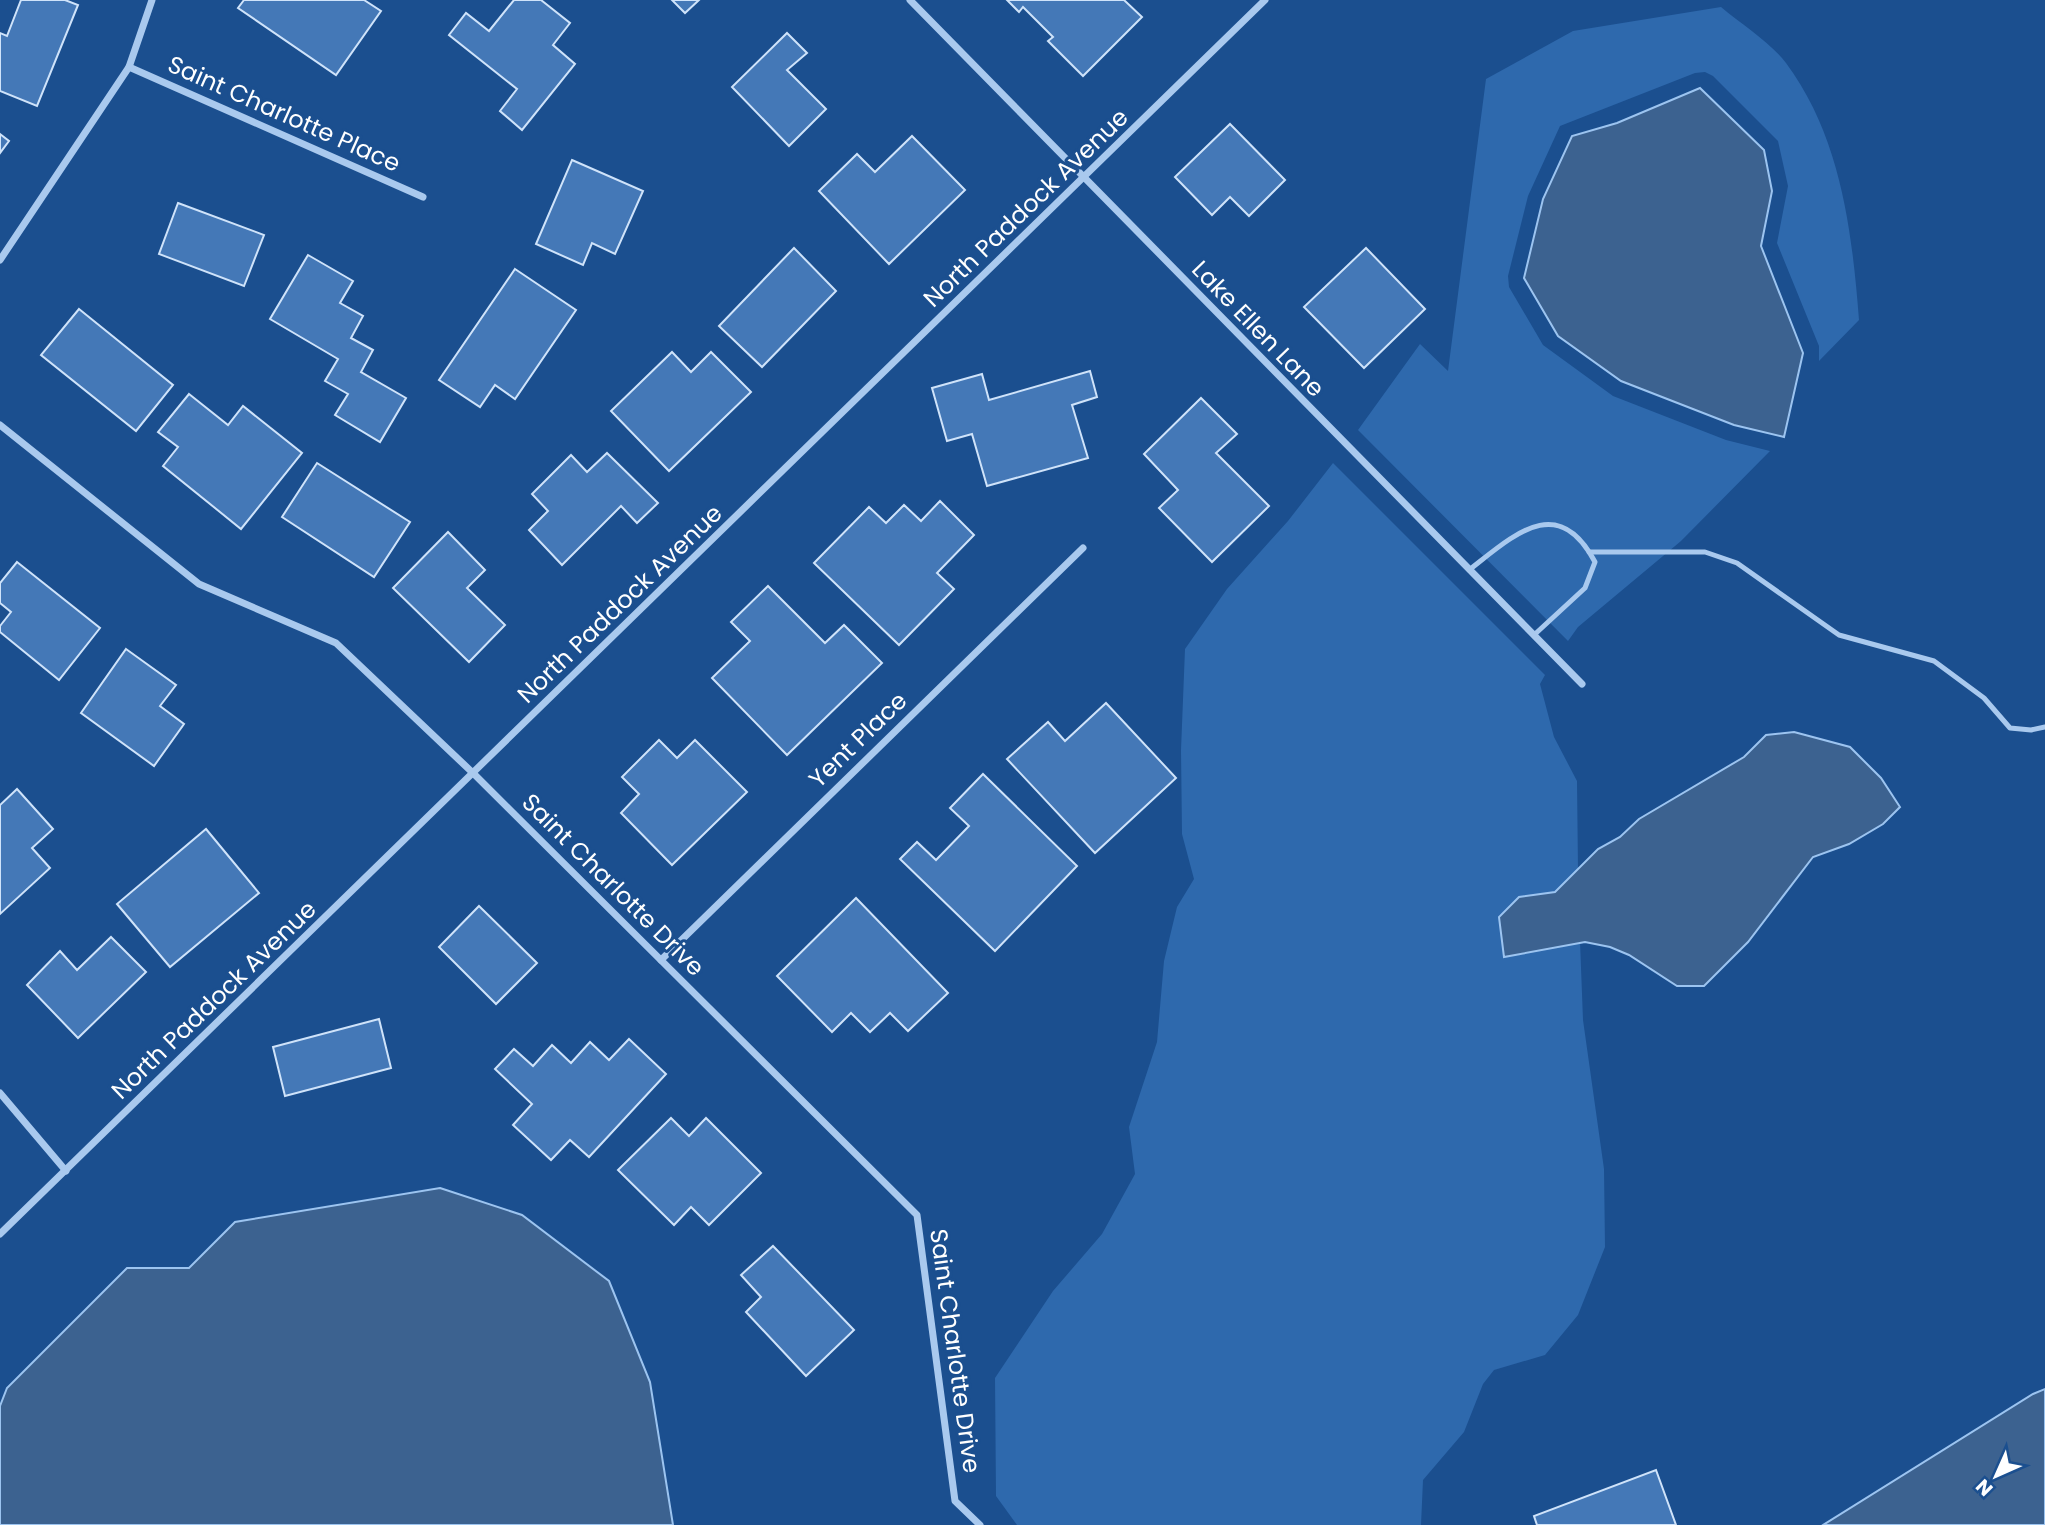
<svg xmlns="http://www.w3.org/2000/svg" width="2045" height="1525" font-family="Poppins,sans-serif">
<rect width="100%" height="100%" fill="#1b4f8f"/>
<!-- green -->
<g fill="#2e69ad">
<path d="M1721,7c20,17 49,35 65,56 55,74 66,168 73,257l-40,41v-15l-42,-103 11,-57 -10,-45 -65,-65 -8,-4 -10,1 -135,53 -32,70 -20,80 1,11 34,58 70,51 113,44 44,11 -89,90 -103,86 -10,14 -210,-211 62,-86 28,27 38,-292 87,-48z"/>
<polygon points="1333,463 1545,675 1540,684 1554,737 1577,781 1578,870 1555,892 1519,897 1520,955 1580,941 1583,1020 1604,1169 1605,1247 1578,1315 1545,1355 1494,1370 1483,1384 1464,1432 1423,1480 1421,1525 1017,1525 996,1496 995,1378 1053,1291 1102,1234 1135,1174 1129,1127 1157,1042 1164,961 1177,907 1194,879 1182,834 1181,750 1185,649 1227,589 1288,521"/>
</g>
<!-- water -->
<g fill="#3c6290" stroke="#9cc4f0" stroke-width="2">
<polygon points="1700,88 1764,150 1772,191 1761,246 1803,353 1784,437 1734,425 1621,381 1558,336 1524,278 1543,199 1572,136 1617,123"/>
<polygon points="1794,732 1850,747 1881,778 1900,807 1883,824 1849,844 1813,857 1748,942 1704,986 1677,986 1629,955 1610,947 1585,942 1504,957 1499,917 1519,897 1555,892 1598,849 1620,837 1639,819 1744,757 1766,735"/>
<polygon points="440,1188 522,1215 609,1281 650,1382 673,1525 0,1525 0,1406 7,1388 127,1268 189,1268 235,1222"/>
<polygon points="2045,1389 2045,1525 1823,1525 2033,1394"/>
</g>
<!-- building -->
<g fill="#4478b7" stroke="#cfe3fa" stroke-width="2">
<polygon points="21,0 65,0 78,5 37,106 0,91 0,33 7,36"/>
<polygon points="244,0 364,0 381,11 336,75 238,8"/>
<polygon points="514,0 541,0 570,23 553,45 575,64 522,130 500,111 517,89 449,35 466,13 489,31"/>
<polygon points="672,0 699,0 685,13"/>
<polygon points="1007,0 1124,0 1142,17 1083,76 1048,41 1053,37 1023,7 1019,12"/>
<polygon points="787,33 807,53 787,70 826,109 789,146 732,87"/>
<polygon points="1230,124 1285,180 1249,216 1230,197 1212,215 1175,177"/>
<polygon points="0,134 9,141 0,153"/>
<polygon points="912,136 965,190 889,264 819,191 857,154 875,172"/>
<polygon points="572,160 643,191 615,254 592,243 583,265 536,244"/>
<polygon points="178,203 264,235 244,286 159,254"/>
<polygon points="794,248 836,291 762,367 719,326"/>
<polygon points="1366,248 1425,309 1364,368 1304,307"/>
<polygon points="308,255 353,281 340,303 363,316 351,338 373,350 361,372 406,398 380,442 335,415 348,394 325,381 338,359 270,319"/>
<polygon points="515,269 576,310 515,399 495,385 480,407 439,380"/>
<polygon points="79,309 173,385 136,431 41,355"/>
<polygon points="672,352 691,372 711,352 751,392 669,471 611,411"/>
<polygon points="1090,371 1097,397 1072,405 1088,458 987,486 972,434 947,441 932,388 982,374 989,400"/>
<polygon points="189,394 228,425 243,406 302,453 241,529 163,466 178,447 158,432"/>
<polygon points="1201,398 1237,434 1216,453 1269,506 1212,562 1159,508 1178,490 1144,454"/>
<polygon points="607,453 658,503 637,523 621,506 562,565 529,530 548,511 532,494 571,455 587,472"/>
<polygon points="317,463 410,522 374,577 282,517"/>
<polygon points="940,501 974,535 937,573 954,589 899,645 814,563 869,507 886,523 904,505 921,521"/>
<polygon points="448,532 485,570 467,588 505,625 469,662 393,588"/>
<polygon points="17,562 100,628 59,680 0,632 0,626 11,612 0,603 0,583"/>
<polygon points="768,586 825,643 844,625 882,663 787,755 712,678 750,641 731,622"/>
<polygon points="126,649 176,685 160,706 184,724 154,766 81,713"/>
<polygon points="1106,703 1176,778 1095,853 1007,759 1048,722 1065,741"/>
<polygon points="659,740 677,758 695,740 747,792 672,865 621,813 639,794 622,777"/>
<polygon points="983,774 1077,866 995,951 900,859 917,842 936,860 969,826 950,808"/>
<polygon points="17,789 53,829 32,848 50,868 0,914 0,805"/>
<polygon points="206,829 259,893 170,967 117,904"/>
<polygon points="856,898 948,993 908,1031 890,1013 870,1032 851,1013 832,1032 777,976"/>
<polygon points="479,906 537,963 496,1004 439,947"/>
<polygon points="111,937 146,972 78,1038 27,985 60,951 77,970"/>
<polygon points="379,1019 391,1068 285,1096 273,1047"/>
<polygon points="629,1039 666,1074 589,1157 570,1140 551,1160 513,1125 532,1104 495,1069 514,1049 533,1066 552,1045 571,1063 590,1042 609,1060"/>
<polygon points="671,1118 689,1136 706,1118 761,1173 709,1225 691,1207 674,1225 618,1170"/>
<polygon points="773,1246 854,1330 806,1376 746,1312 761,1297 741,1275"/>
<polygon points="1656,1470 1676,1525 1537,1525 1534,1516"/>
</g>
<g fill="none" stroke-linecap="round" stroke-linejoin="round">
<!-- lane -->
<g stroke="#a9c9ee" stroke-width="5">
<polyline points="1589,552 1705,552 1737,563 1839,635 1934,661 1984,698 2010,728 2031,730 2045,727"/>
<path d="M1469,570c45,-35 89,-78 126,-8l-10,26 -51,47"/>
</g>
<!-- street -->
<g stroke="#a9c9ee" stroke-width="7">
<polyline points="910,0 1582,684"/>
<polyline points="129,67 423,197"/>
<polyline points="0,260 129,67 152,0"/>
<polyline points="0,425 199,584 336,643 474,774 917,1215 955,1501 980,1525"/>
<polyline points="661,960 1083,548"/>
<polyline points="0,1093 66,1171"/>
<polyline points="0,1234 1265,0"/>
</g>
</g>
<g text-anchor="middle" stroke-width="6" stroke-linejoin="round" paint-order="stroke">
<!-- street labels -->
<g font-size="24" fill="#fff" stroke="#1b4f8f">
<text transform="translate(284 114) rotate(24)" y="8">Saint Charlotte Place</text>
<text transform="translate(1026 208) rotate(-44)" y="8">North Paddock Avenue</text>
<text transform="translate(1258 329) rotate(46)" y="8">Lake Ellen Lane</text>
<text transform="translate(620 604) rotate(-44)" y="8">North Paddock Avenue</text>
<text transform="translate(858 740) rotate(-44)" y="8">Yent Place</text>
<text transform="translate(613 885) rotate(45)" y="8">Saint Charlotte Drive</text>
<text transform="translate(214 1000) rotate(-44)" y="8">North Paddock Avenue</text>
<text transform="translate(955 1351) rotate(82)" y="8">Saint Charlotte Drive</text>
</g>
</g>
<!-- north arrow -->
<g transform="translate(1996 1476) rotate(225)" stroke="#1b4f8f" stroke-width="5" paint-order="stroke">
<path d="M0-5L12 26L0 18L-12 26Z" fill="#ffffff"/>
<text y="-10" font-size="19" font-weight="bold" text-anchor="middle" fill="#ffffff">N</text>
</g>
</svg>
